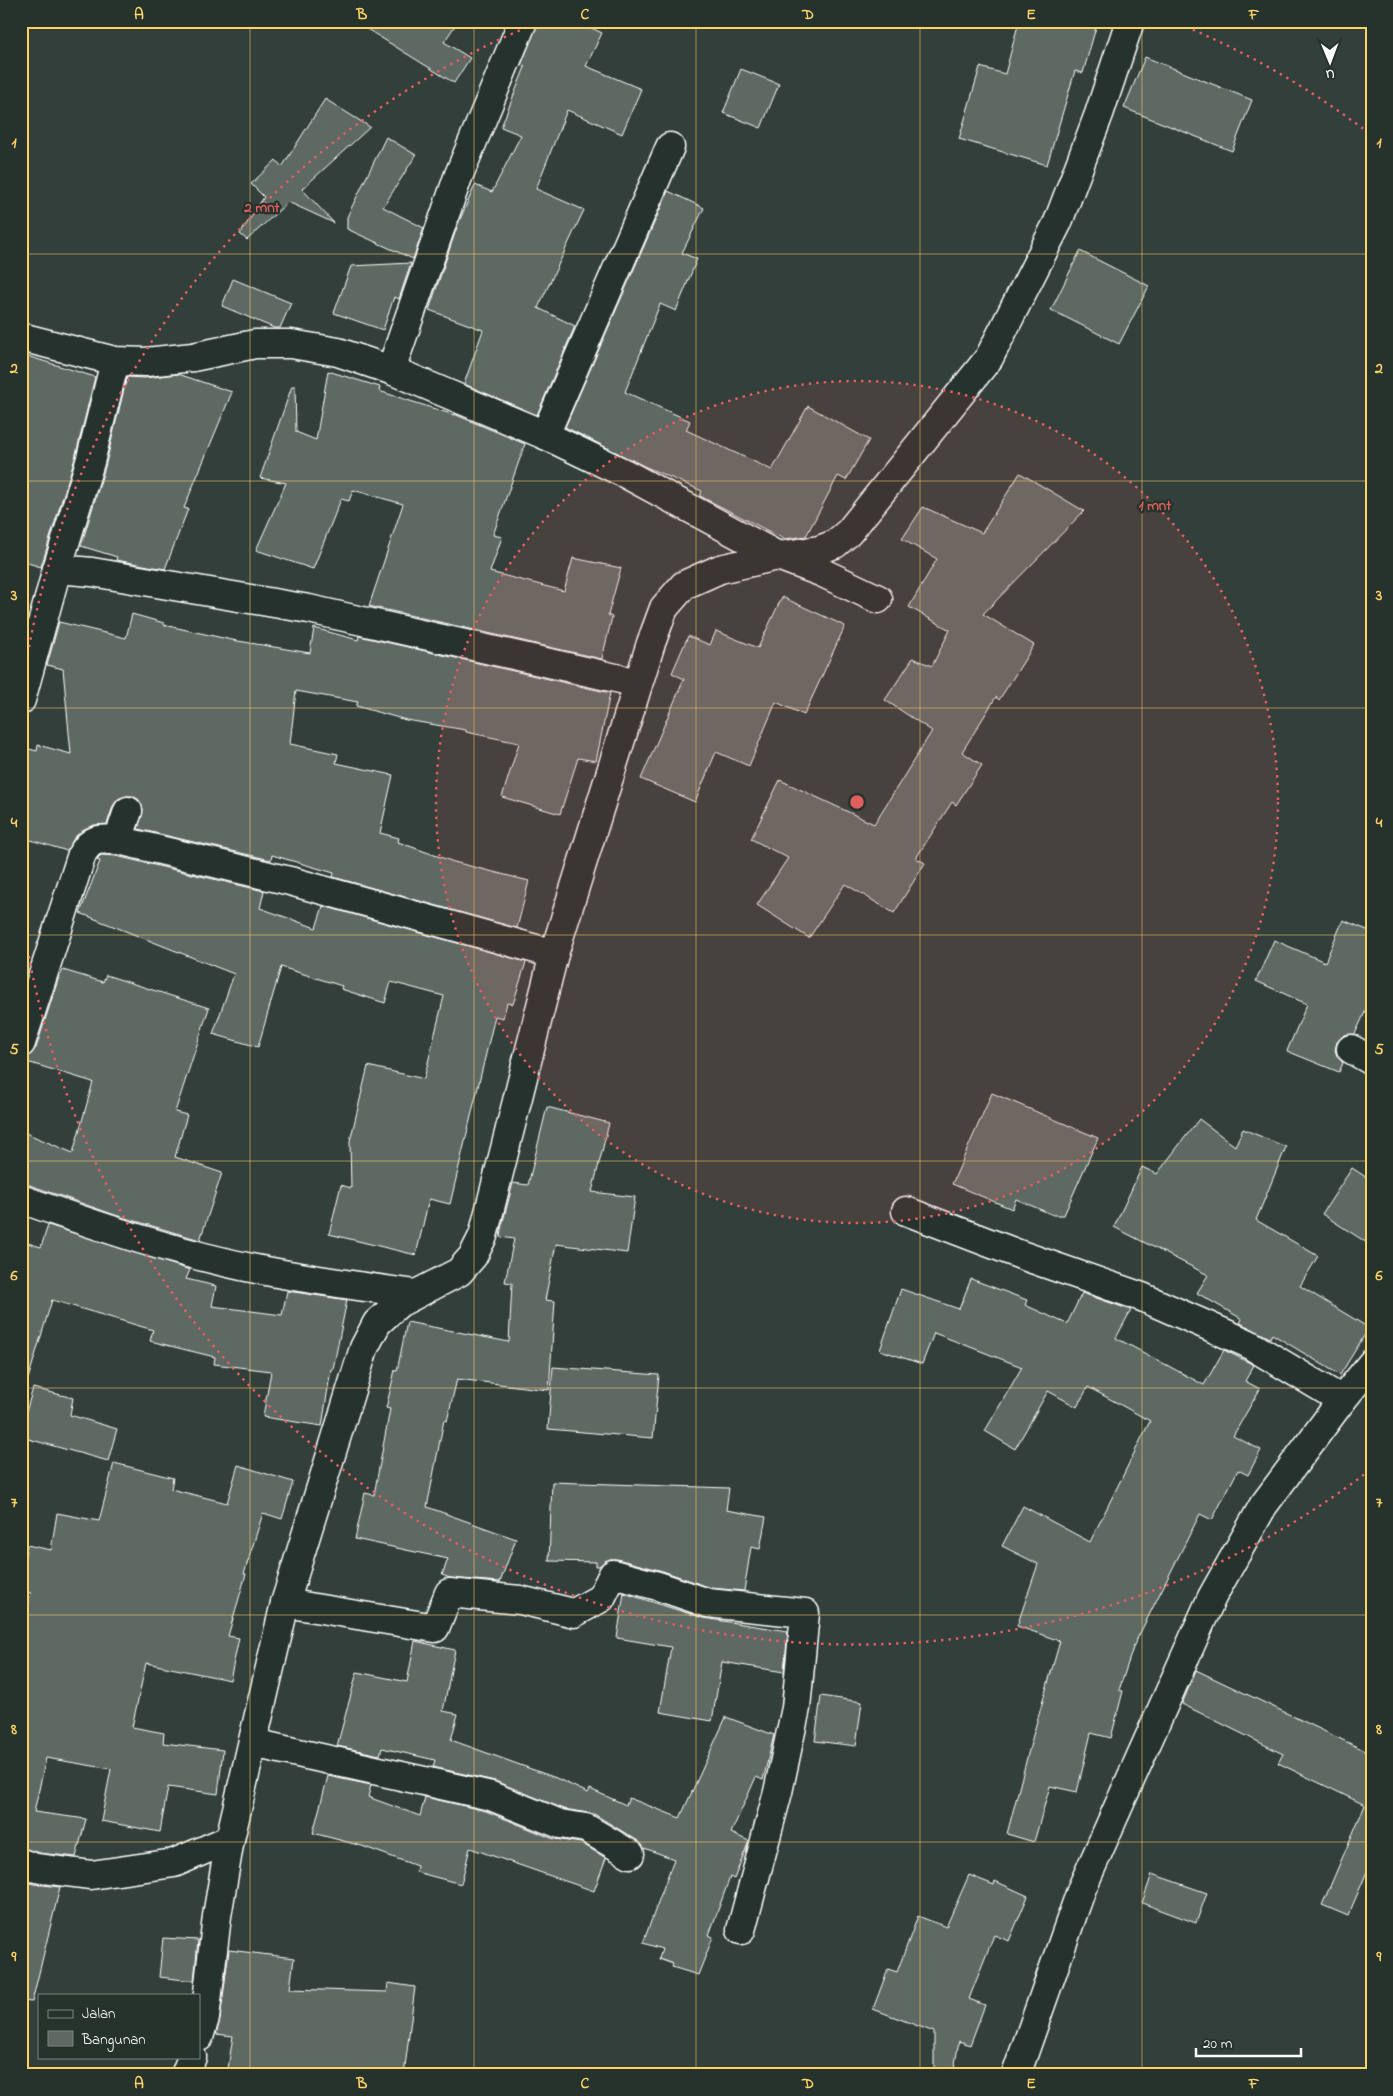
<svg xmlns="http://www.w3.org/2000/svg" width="1393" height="2096" font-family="'Indie Flower',sans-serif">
<rect width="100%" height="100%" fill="#333f3a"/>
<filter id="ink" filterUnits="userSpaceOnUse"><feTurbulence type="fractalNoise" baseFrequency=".02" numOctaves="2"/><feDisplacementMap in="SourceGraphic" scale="10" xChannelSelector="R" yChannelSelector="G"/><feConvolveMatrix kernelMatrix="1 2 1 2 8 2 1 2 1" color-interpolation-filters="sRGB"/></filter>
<g filter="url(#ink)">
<!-- building -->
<g fill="#5f6964" stroke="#fff">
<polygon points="354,21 458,21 444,42 470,58 454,83"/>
<polygon points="538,21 577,21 602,33 586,66 641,89 622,134 567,110 536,189 584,210 538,308 575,326 537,415 464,384 483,330 429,310 458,224 475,185 492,192 521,135 501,127 525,67 521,65"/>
<polygon points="1019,21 1073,21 1096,27 1083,73 1075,71 1047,165 959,139 980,67 1005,74"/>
<polygon points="1145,57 1252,100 1232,151 1124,108"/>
<polygon points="741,69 779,84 761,128 723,113"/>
<polygon points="325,99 370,127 302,189 334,223 288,202 247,240 240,234 264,197 251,184 276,160 282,167"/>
<polygon points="386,137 416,155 383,207 424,228 413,259 347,229 347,217"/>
<polygon points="668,191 704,208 682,253 697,259 676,311 660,304 625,392 690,421 686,430 772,470 808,406 869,440 846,480 838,476 806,536 784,539 700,496 702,491 646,467 565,427"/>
<polygon points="1080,251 1149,286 1119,344 1051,310"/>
<polygon points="411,263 399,299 394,297 383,330 334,313 351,266"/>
<polygon points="233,279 291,303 280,328 274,328 222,306"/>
<polygon points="27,356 95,377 75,458 41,567 21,561 21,375"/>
<polygon points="328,371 380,387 379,391 454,415 454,414 525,444 493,535 502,537 490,572 564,591 573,558 621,568 608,615 612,617 602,659 369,606 403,504 353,490 349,501 341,499 313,569 256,550 286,483 260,478 292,386 295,386 296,432 316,440"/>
<polygon points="178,374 232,392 184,508 188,509 165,569 116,560 117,557 81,546 105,467 127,377 144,378"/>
<polygon points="1020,473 1084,511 983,614 1034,645 999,700 996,697 962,752 982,765 956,805 952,802 916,858 925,863 894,913 845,884 809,938 757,905 788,858 751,839 780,780 874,824 932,731 885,700 913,658 932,666 950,630 909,607 937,559 902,539 923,507 982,533"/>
<polygon points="782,597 845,626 804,715 776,702 749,766 716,752 695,802 641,779 684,679 672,673 688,636 710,645 716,631 758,648"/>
<polygon points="132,614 164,623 164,625 232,640 310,653 314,628 358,640 359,636 610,693 596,761 578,758 560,814 502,797 519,743 466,732 466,730 406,720 356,706 358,702 296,691 290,744 338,754 336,763 393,775 380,833 399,838 398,842 454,862 529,881 517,928 333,877 334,873 272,855 271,860 138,829 143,809 139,800 133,796 126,796 118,799 113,806 107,824 94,825 84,829 74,838 67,851 21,837 21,747 37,751 38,745 71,754 63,669 47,665 59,622 126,638"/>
<polygon points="101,855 116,856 264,891 260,908 316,928 323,906 526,962 513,1004 507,1003 503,1018 495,1016 450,1204 429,1199 416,1255 329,1234 341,1185 351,1188 350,1141 368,1066 424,1079 444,996 391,982 385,1003 341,989 342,986 281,967 258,1047 213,1034 234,974 80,913 100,861 96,860"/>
<polygon points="1343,920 1372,932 1372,997 1355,1034 1344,1035 1337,1042 1335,1050 1337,1056 1343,1063 1339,1072 1287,1051 1307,1004 1256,981 1274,940 1325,962"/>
<polygon points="63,970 103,982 106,975 209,1008 175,1112 187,1115 175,1157 222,1173 200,1240 115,1215 21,1182 21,1131 73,1153 93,1082 24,1061 36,1048 58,980"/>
<polygon points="992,1093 1098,1138 1064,1215 1053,1215 1016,1199 1012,1209 952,1184"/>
<polygon points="547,1107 609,1123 592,1192 635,1197 627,1253 556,1244 545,1300 555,1301 549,1390 457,1379 447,1421 444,1420 427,1507 516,1539 500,1582 450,1578 442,1575 448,1559 355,1539 365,1493 374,1495 390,1409 386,1408 395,1370 397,1371 407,1322 509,1342 512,1283 505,1282 514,1239 500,1237 501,1229 513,1183 528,1185"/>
<polygon points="1199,1119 1235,1146 1243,1129 1286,1147 1256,1220 1318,1256 1300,1286 1369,1328 1340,1375 1272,1334 1270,1338 1240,1323 1242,1319 1197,1293 1208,1275 1114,1227 1142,1167 1157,1174"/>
<polygon points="1352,1168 1372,1181 1372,1246 1322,1214"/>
<polygon points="48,1225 190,1270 186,1279 216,1286 212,1306 282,1315 287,1291 347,1300 333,1369 331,1369 322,1426 263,1417 271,1371 214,1364 215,1357 150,1341 153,1330 52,1300 28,1379 21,1378 21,1241 41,1247"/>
<polygon points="971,1279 1027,1300 1025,1305 1067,1324 1082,1293 1131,1310 1116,1338 1204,1385 1224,1350 1254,1365 1245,1381 1260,1389 1233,1436 1261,1450 1248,1475 1238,1470 1212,1520 1200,1514 1134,1645 1119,1690 1123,1691 1111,1738 1091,1733 1077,1792 1050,1786 1034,1842 1007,1834 1033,1735 1060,1641 1017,1626 1038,1564 1002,1546 1023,1506 1090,1542 1150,1421 1088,1387 1077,1407 1048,1391 1015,1449 985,1431 1022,1367 934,1333 922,1364 880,1350 901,1289 959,1309"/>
<polygon points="553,1367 659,1375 653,1438 548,1429"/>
<polygon points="33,1388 73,1398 70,1415 117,1429 108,1461 21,1437 21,1429"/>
<polygon points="114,1463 173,1478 171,1489 227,1503 238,1465 293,1482 282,1519 263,1513 244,1574 246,1574 228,1636 239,1638 230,1680 146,1663 132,1727 164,1733 163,1743 223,1750 218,1794 168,1787 160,1832 101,1821 111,1769 46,1758 34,1812 86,1819 76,1857 39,1853 21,1848 21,1632 31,1593 21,1591 21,1577 27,1545 51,1550 57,1513 99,1521"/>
<polygon points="552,1482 729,1488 726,1510 766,1517 760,1549 751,1547 744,1591 711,1588 663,1571 617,1559 610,1559 599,1566 596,1566 596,1562 549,1561"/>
<polygon points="624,1593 703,1618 788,1631 784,1672 722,1662 712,1721 660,1712 671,1647 617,1638"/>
<polygon points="415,1641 455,1650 443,1711 458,1714 451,1740 556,1778 588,1793 590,1789 626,1805 629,1798 680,1818 726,1717 774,1735 763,1780 756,1777 731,1833 749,1841 734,1879 730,1877 709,1935 713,1937 698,1975 672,1967 673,1964 659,1959 662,1949 643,1943 674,1859 644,1848 638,1841 594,1814 564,1809 495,1781 433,1767 435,1760 382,1748 380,1755 337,1746 357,1672 407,1682"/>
<polygon points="1196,1670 1372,1754 1372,1860 1348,1916 1322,1905 1365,1805 1278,1763 1283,1754 1182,1704"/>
<polygon points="821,1696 862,1702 856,1746 815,1741"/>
<polygon points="328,1776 371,1785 368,1797 420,1816 425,1797 486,1811 554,1839 581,1843 606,1858 594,1891 470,1848 461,1884 416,1872 417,1866 362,1846 313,1833"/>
<polygon points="1152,1874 1207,1893 1196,1923 1142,1903"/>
<polygon points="969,1875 994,1885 995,1881 1028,1896 1009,1941 994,1935 969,1999 985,2005 970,2045 959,2041 953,2075 934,2075 934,2032 873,2009 888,1969 897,1972 918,1916 946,1927"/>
<polygon points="21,1880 34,1884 60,1887 32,2002 21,2001"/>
<polygon points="163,1938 198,1940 194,1981 159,1977"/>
<polygon points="229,1950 294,1958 290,1989 387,1992 388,1983 415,1987 404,2075 227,2075 233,2036 216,2034 220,2020"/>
</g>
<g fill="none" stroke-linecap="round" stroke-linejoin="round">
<defs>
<g id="minor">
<polyline points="21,337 115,361 146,362 193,357 255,344 291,344 338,352 391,370 545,435 626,474 778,556 823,573 878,599"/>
<polyline points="391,370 458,177 523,21"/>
<polyline points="545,435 670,147"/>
<polyline points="57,569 92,572 309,609 638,683"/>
<polyline points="21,700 57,569 90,462 115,361"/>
<polyline points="118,840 128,811"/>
<path d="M21,1043l61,-189c10,-17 18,-15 36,-14l172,41 264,73"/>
<polyline points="1351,1049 1372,1061"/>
<path d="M21,1199c79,28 158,55 240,71 51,10 103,17 154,24"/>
<polyline points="906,1211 1021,1255 1142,1297 1247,1343 1342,1400"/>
<polyline points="285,1603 435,1628 449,1593 520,1600 574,1613 601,1598 613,1574 658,1586 708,1603 805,1613 796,1708 778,1792 741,1930"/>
<polyline points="253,1743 491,1796 560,1824 586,1828 630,1854"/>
<polyline points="21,1863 36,1868 91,1875 174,1863 230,1839"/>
<polyline points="199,2037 205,2018 217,1916 230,1839 285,1603 364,1348 377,1323 399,1303 459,1272 473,1256 483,1236 554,954 651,643 664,608 684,585 720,569 778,556 819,550 835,544 849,532 989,358 1058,222 1099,114 1130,21"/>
<polyline points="185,2075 192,2057"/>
<polyline points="1016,2075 1082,1888 1212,1597 1263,1506 1342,1400 1372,1363"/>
</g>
</defs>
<!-- minor casing -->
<use href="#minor" stroke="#fff" stroke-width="31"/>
<!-- minor -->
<use href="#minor" stroke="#26332d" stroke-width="28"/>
</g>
</g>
<!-- grid -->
<path fill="none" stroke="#ffd166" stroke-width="1" stroke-opacity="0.55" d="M250,21v2054M474,21v2054M696,21v2054M920,21v2054M1142,21v2054M21,254h1351M21,481h1351M21,708h1351M21,935h1351M21,1161h1351M21,1388h1351M21,1615h1351M21,1842h1351"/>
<!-- distance rings -->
<circle cx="857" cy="802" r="421" fill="#e05e5e" fill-opacity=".12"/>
<g fill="none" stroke="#e05e5e" stroke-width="2.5" stroke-dasharray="2.5 5">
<circle cx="857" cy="802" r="421"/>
<path d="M1370 1470A842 842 0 0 1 21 905M21 699A842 842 0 0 1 542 21M1172 21A842 842 0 0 1 1370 134"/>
</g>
<circle cx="857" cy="802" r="8" fill="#e05e5e" stroke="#26332d" stroke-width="2.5"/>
<g font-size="15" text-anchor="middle" font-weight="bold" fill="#e05e5e" stroke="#26332d" stroke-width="4.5" stroke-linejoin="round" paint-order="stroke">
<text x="262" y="212">2 mnt</text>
<text x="1155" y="510">1 mnt</text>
</g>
<!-- margin -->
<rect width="1393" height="2096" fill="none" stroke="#26332d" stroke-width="55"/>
<!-- legend -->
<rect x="38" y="1994" width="162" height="65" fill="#26332d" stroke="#7d8581"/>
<rect x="48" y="2010" width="25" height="8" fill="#26332d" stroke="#7d8581"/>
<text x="82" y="2018" font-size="15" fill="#ffffff">Jalan</text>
<rect x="48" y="2031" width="25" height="15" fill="#5f6964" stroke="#7d8581"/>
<text x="82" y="2044" font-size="15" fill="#ffffff">Bangunan</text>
<!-- north arrow -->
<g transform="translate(1330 62) rotate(179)" stroke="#26332d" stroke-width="4" paint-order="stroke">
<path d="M0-4L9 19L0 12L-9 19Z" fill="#ffffff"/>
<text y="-8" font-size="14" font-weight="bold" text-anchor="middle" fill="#ffffff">U</text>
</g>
<!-- scale -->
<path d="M1196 2048v8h105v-8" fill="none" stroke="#ffffff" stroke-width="2.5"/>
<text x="1203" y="2048" font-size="15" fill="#ffffff" stroke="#26332d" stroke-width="4" paint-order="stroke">20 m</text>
<rect x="28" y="28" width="1338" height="2040" fill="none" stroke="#ffd166" stroke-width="2"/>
<g font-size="16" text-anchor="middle" font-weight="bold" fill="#ffd166">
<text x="139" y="19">A</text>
<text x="362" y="19">B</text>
<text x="585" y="19">C</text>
<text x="808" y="19">D</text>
<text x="1031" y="19">E</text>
<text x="1254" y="19">F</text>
<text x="14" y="147">1</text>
<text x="1379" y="147">1</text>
<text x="14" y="373">2</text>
<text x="1379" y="373">2</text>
<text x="14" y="600">3</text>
<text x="1379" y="600">3</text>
<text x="14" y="827">4</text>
<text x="1379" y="827">4</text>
<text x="14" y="1054">5</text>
<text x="1379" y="1054">5</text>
<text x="14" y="1280">6</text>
<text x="1379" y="1280">6</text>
<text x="14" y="1507">7</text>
<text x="1379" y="1507">7</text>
<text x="14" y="1734">8</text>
<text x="1379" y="1734">8</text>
<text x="14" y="1961">9</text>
<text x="1379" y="1961">9</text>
<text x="139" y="2088">A</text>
<text x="362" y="2088">B</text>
<text x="585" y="2088">C</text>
<text x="808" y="2088">D</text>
<text x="1031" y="2088">E</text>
<text x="1254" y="2088">F</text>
</g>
</svg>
